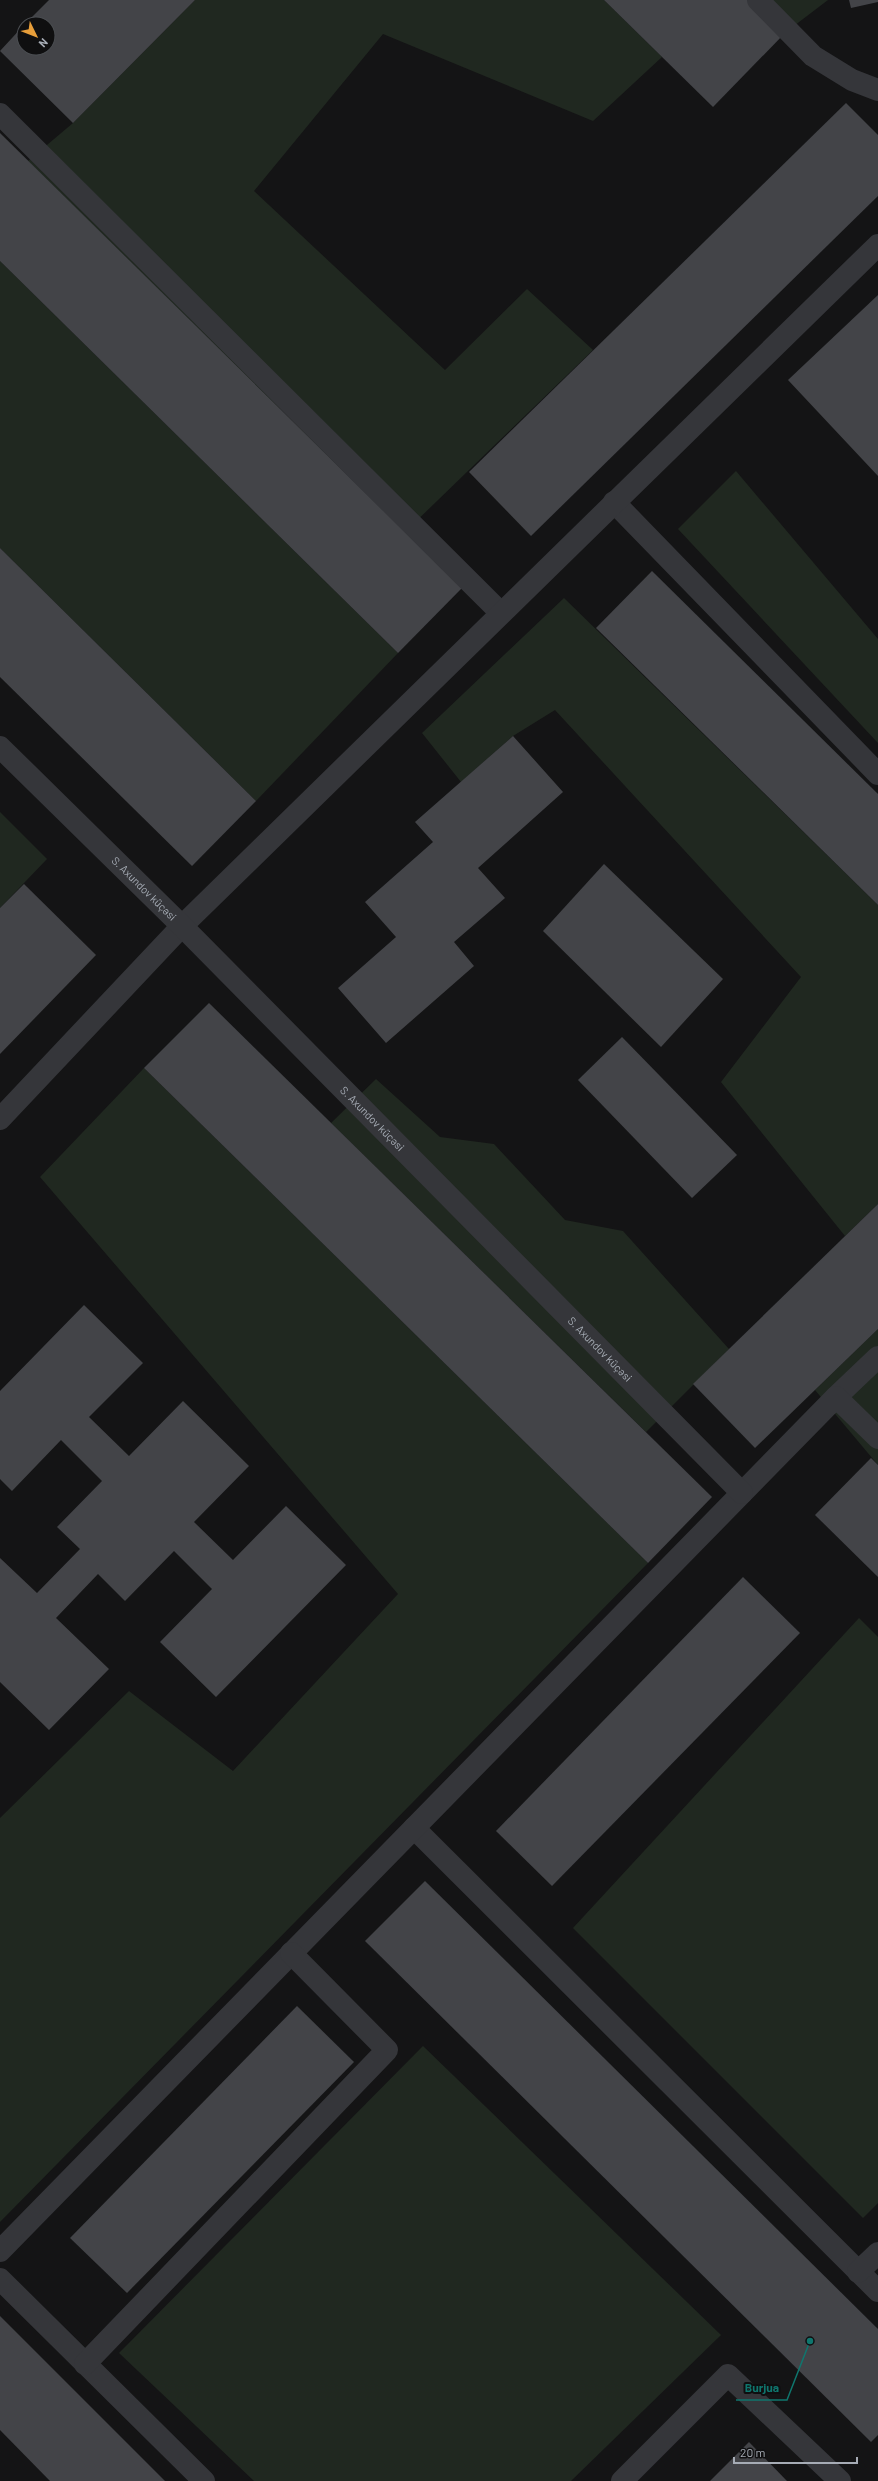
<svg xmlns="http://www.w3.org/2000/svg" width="878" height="2481" font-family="Barlow,sans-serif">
<rect width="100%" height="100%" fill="#141415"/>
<!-- green -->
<g fill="#202820">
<polygon points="195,0 604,0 662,57 593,121 383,34 254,191 445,370 527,289 593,350 405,532 28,161 73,123"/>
<polygon points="753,0 828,0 786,32"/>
<polygon points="0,261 398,653 256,801 0,548"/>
<polygon points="736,471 878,639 878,743 678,529"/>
<polygon points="564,598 878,905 878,1204 845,1236 721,1082 801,977 555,710 513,736 461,782 422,733"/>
<polygon points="0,812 47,859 0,908"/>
<polygon points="144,1068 648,1563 0,2222 0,1818 129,1691 233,1771 398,1594 40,1177"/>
<polygon points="376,1079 440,1137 494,1144 565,1220 623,1231 729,1349 646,1432 331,1123"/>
<polygon points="878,1329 878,1465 815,1390"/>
<polygon points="859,1618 878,1637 878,2203 863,2218 573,1928"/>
<polygon points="423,2046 721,2335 571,2481 254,2481 119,2353"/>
</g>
<!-- building -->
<g fill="#434448">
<polygon points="49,0 195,0 73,123 0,51 24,25 24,48 48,48 48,24 25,24"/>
<polygon points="604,0 753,0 786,32 713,107"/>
<polygon points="849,0 878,0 878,2 851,8"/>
<polygon points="846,103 878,135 878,196 531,536 469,472"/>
<polygon points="0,133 462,588 398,653 0,261"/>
<polygon points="878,295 878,476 788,380"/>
<polygon points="0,548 256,801 192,866 0,677"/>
<polygon points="652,571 878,794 878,905 596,628"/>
<polygon points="513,736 563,792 478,868 505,898 454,942 474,966 386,1043 338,988 396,937 365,902 433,842 415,822"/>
<polygon points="604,864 723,979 661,1047 543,931"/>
<polygon points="24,884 96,955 0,1054 0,908"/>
<polygon points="209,1003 712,1497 648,1563 144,1068"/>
<polygon points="622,1037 737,1155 692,1198 578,1080"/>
<polygon points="878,1204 878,1329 755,1448 693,1384"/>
<polygon points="84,1305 143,1363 89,1417 129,1456 183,1401 249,1466 194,1522 233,1560 286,1506 346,1565 216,1697 160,1642 212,1589 174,1551 125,1601 98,1574 56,1618 109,1669 49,1730 0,1682 0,1558 37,1593 80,1549 57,1527 102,1481 61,1440 12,1491 0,1479 0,1391"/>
<polygon points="871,1458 878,1465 878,1577 815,1515"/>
<polygon points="743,1577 800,1633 552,1886 496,1831"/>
<polygon points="425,1881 878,2329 878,2435 871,2442 365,1941"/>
<polygon points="297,2006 354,2062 127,2293 70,2238"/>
<polygon points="0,2316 165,2481 50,2481 0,2430"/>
<polygon points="749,2442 787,2481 710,2481"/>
</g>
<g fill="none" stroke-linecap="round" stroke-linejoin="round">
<!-- service -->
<g stroke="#35363a" stroke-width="22">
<polyline points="758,0 813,56 852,80 878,90"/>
<polyline points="0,114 501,613"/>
<polyline points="614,502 878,774"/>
<polyline points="0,1119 182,926 878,245"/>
<polyline points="836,1397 878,1357"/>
<polyline points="414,1828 878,2291"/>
<polyline points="0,2251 836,1397 878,1438"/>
<polyline points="858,2272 878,2253"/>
<polyline points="0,2279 204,2481"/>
<polyline points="85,2364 387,2050 291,1953"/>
<polyline points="622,2481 728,2375 840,2481"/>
</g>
<!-- minor -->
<path stroke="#35363a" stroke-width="22" id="s1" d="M0,747l182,179 560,567"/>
</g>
<g text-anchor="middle" stroke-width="4" stroke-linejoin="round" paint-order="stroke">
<!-- street labels -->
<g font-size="11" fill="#a6acb5" stroke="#0f0f10">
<text dy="4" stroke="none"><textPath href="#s1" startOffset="202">S. Axundov küçəsi</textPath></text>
<text dy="4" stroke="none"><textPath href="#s1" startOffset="526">S. Axundov küçəsi</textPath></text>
<text dy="4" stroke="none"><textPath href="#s1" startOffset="850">S. Axundov küçəsi</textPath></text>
</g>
</g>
<!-- callouts -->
<path fill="none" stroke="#0f766e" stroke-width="1.5" d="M810 2341L787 2400H736"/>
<circle fill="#0f766e" stroke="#0f0f10" stroke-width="1.5" cx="810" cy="2341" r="4"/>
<g font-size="12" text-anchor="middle" font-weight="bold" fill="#0f766e" stroke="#0f0f10" stroke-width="4" stroke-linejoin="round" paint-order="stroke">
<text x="762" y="2392">Burjua</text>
</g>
<!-- north arrow -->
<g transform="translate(36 36) rotate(133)"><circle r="19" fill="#0f0f10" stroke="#4b4e52"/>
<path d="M0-3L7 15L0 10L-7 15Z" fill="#e79e3a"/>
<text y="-6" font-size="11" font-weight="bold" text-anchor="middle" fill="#a6acb5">N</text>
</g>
<!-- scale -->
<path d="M734 2457v6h123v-6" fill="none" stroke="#a6acb5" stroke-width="2"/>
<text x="740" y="2457" font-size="12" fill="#a6acb5" stroke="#0f0f10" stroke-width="3" paint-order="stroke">20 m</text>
</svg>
